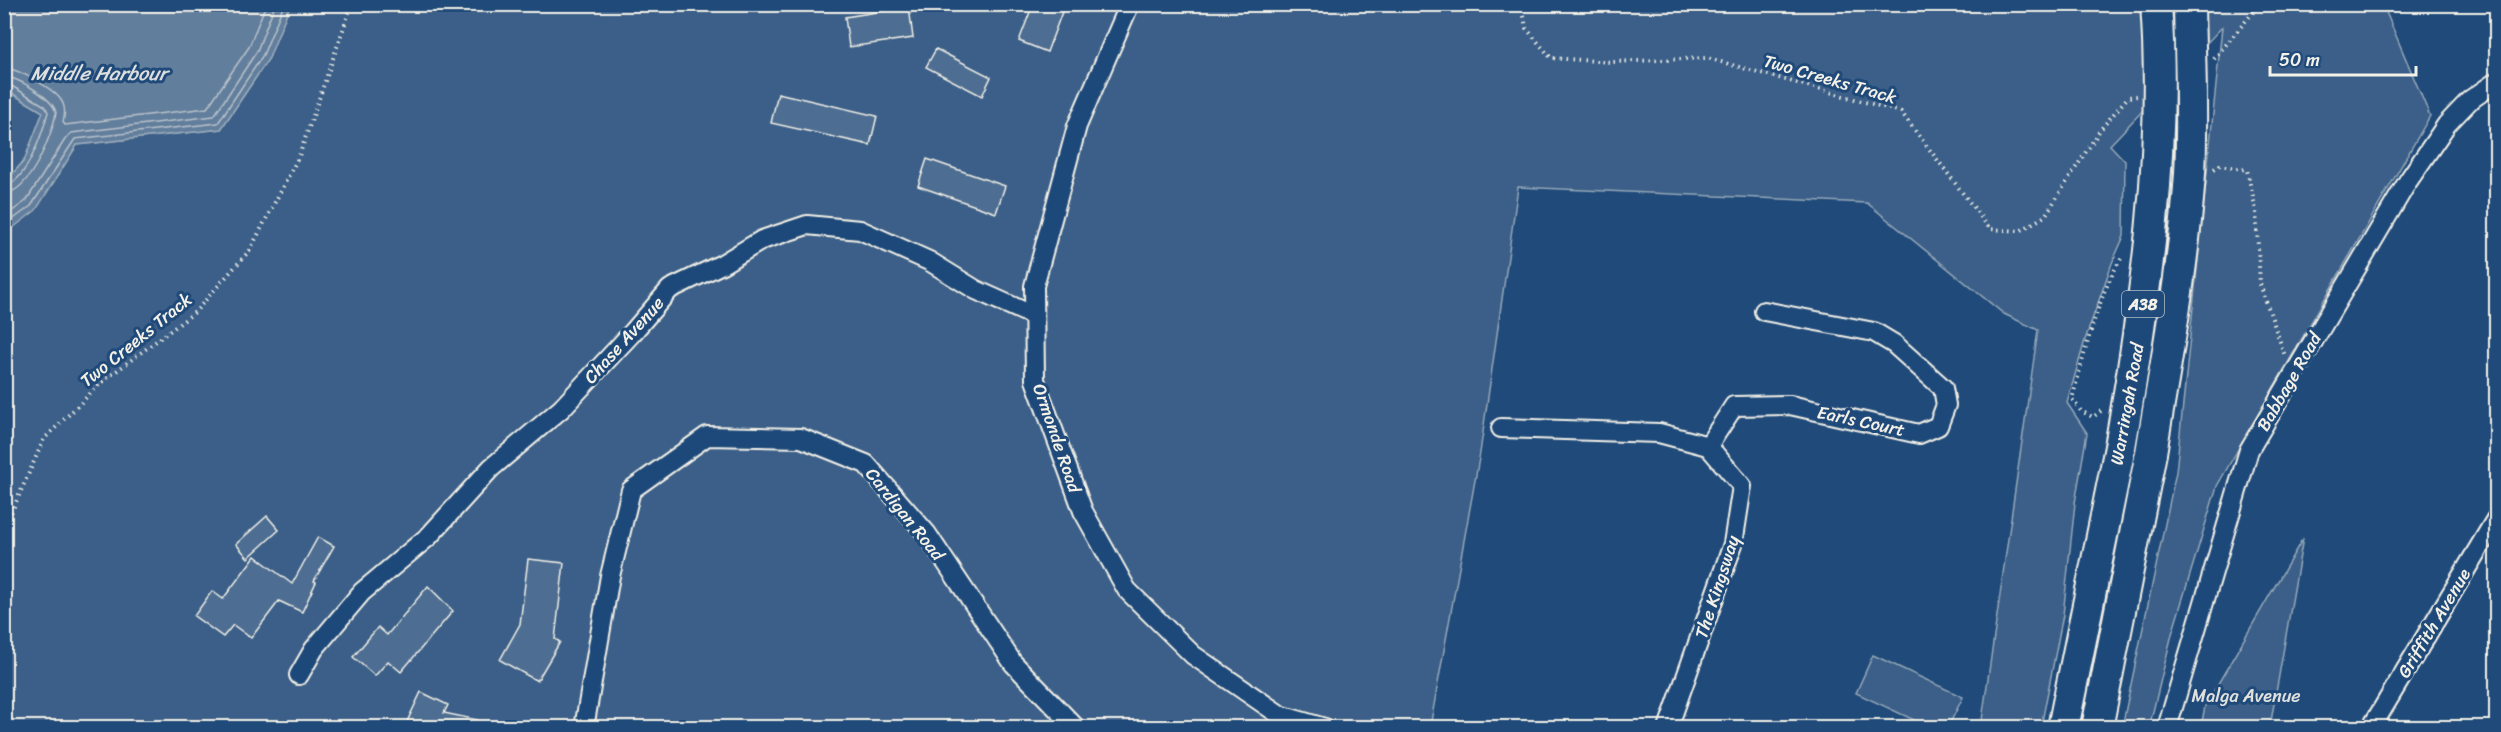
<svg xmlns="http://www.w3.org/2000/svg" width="2501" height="732" font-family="Sriracha,sans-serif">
<rect width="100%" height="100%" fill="#1f4a7a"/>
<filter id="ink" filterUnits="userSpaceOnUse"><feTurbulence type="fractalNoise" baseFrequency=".0167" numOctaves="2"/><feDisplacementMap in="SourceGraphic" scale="12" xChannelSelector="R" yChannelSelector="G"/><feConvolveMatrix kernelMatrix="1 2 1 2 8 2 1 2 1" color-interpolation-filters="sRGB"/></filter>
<g filter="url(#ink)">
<!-- green -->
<g fill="#3a5f88" stroke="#97a8b8" stroke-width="1.5">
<polygon points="290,4 2383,5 2430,116 2217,486 2172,634 2149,728 2122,727 2176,472 2222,27 2110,145 2125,161 2124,236 2112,263 2085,340 2067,403 2087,433 2075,503 2063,615 2041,727 1981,727 2038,330 2004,314 1867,203 1518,187 1480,453 1430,727 5,727 4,222 51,186 77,145 221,129 269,58"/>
<polygon points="4,89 43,112 24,161 5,182"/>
<polygon points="2303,538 2270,727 2201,727 2205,706"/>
<polygon points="1873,655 1963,697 1948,727 1929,727 1856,693"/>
</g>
<!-- water -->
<polygon fill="#627e9d" stroke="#9cacbb" stroke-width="1.5" points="5,4 290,4 290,5 269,58 221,129 77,145 36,210 5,234 5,182 24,161 43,112 5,89"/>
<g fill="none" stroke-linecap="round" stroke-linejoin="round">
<!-- shore -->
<g stroke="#bac3ca" stroke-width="1.5">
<path d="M4,68c13,0 50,21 57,32 5,7 4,15 2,22l2,3 142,-17 42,-61 17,-43"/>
<path d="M4,77c14,0 50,22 52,36 -4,22 -26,79 -52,81"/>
<path d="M4,84l6,1 35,21 3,6c-5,19 -22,72 -44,74"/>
<polyline points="4,217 26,201 66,138 71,133 214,116 257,51 275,4"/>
<polyline points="4,226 31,206 75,139 218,123 263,55 284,4"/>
</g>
</g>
<!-- building -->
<g fill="#4d6e92" stroke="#f4f1e8" stroke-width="1.5">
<polygon points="1033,4 1065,4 1047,52 1019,41"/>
<polygon points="909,7 913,38 849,47 845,17"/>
<polygon points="936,49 991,77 982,96 926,67"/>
<polygon points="778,93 877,116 870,145 771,123"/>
<polygon points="927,159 1005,186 996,213 918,186"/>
<polygon points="267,516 279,530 248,558 236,544"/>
<polygon points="318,537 334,546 314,581 316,582 302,612 279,601 251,638 233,625 223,637 194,616 212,591 223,599 255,556 292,584"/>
<polygon points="528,559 564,563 555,639 560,642 537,681 500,660 520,624"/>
<polygon points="428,586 453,611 401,672 388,661 375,676 353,657 378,627 387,635"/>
<polygon points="421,692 448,705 444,713 478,720 478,728 404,728"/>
</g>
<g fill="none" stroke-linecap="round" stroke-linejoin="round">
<defs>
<g id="minor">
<polyline points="1128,8 1077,126 1034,286 1035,380 1083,511 1127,590 1193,655 1280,715 1325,728"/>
<polyline points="1501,428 1659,433 1708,446 1742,486 1733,544 1668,728"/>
<polyline points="1708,446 1734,406 1790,405 1919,434 1938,426 1946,405 1943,388 1894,344 1874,332 1764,311"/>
<polyline points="299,675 314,649 362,592 429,536 491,468 561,409 633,332 670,289 722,264 762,240 807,225 860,230 929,261 976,290 1034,316"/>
<polyline points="584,728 610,576 631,490 707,436 801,438 866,464 927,534 1013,663 1076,728"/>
<polyline points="2167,728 2249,450 2408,181 2447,124 2470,100 2496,82"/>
<polyline points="2371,728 2496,519"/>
</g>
<g id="trunk">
<polyline points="2063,728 2120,447"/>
<polyline points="2097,728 2151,453"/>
</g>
</defs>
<!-- minor casing -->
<use href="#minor" stroke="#f4f1e8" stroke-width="22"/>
<!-- trunk casing -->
<use href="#trunk" stroke="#f4f1e8" stroke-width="34"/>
<!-- path -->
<g stroke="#f4f1e8" stroke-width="4" stroke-dasharray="1.5 4.5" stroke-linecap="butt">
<polyline points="1522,4 1526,28 1551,58 1612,62 1707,58 1901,112 1990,229 2020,231 2045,216 2100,130 2128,97 2137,96"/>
<polyline points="2214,59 2260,4"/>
<polyline points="2214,169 2220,165 2247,170 2256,210 2260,284 2285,356"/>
<path d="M2101,411l-8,6 -12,-6 -9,-12c13,-46 25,-102 50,-142"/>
<polyline points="4,529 44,439 102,382 195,312 250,250 299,156 352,4"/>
</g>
<!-- minor -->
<use href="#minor" stroke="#1f4a7a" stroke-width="18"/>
<!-- trunk -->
<use href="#trunk" stroke="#1f4a7a" stroke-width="30"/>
<defs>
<g id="trunk-bridge">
<path d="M2120,447c25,-145 47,-294 36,-443"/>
<path d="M2151,453c15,-93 33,-186 39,-280 3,-56 0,-112 -1,-169"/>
</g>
</defs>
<!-- trunk-bridge casing -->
<use href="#trunk-bridge" stroke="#f4f1e8" stroke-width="34" stroke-linecap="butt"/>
<!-- trunk-bridge -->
<use href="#trunk-bridge" stroke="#1f4a7a" stroke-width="30"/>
</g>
</g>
<g text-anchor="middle" stroke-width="6" stroke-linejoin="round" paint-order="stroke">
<!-- shield labels -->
<rect fill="#1f4a7a" stroke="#b4bfc7" stroke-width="1.5" x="2122" y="291" width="42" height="26" rx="4.5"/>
<g font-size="16" font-weight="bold" fill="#f4f1e8">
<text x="2143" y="310">A38</text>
</g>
<!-- street labels -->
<g font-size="18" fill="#f4f1e8" stroke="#1f4a7a">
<text transform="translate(1830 79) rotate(16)" y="6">Two Creeks Track</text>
<text transform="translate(136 340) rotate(-39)" y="6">Two Creeks Track</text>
<text transform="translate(624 340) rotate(-48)" y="6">Chase Avenue</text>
<text transform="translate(2289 382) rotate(-60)" y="6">Babbage Road</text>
<text transform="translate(2127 404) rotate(-80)" y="6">Warringah Road</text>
<text transform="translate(1861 421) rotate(12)" y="6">Earls Court</text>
<text transform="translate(1057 438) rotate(71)" y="6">Ormonde Road</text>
<text transform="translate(905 514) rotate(51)" y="6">Cardigan Road</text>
<text transform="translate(1717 587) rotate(-72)" y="6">The Kingsway</text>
<text transform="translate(2434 623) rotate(-59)" y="6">Griffith Avenue</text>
</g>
<!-- park labels -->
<g font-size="18" fill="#e1e2de" stroke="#1f4a7a">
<text x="2246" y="702">Malga Avenue</text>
</g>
<!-- water labels -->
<g font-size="20" font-style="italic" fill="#dee0dd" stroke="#1f4a7a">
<text x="99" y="80">Middle Harbour</text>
</g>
</g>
<!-- margin -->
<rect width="2501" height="732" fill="none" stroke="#1f4a7a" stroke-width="24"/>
<rect x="12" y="12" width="2477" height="708" fill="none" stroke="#f4f1e8" stroke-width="2" filter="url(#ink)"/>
<!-- scale -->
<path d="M2270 66v9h146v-9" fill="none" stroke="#f4f1e8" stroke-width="3"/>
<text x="2279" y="66" font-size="18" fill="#f4f1e8" stroke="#1f4a7a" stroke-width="4.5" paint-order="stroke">50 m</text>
</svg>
